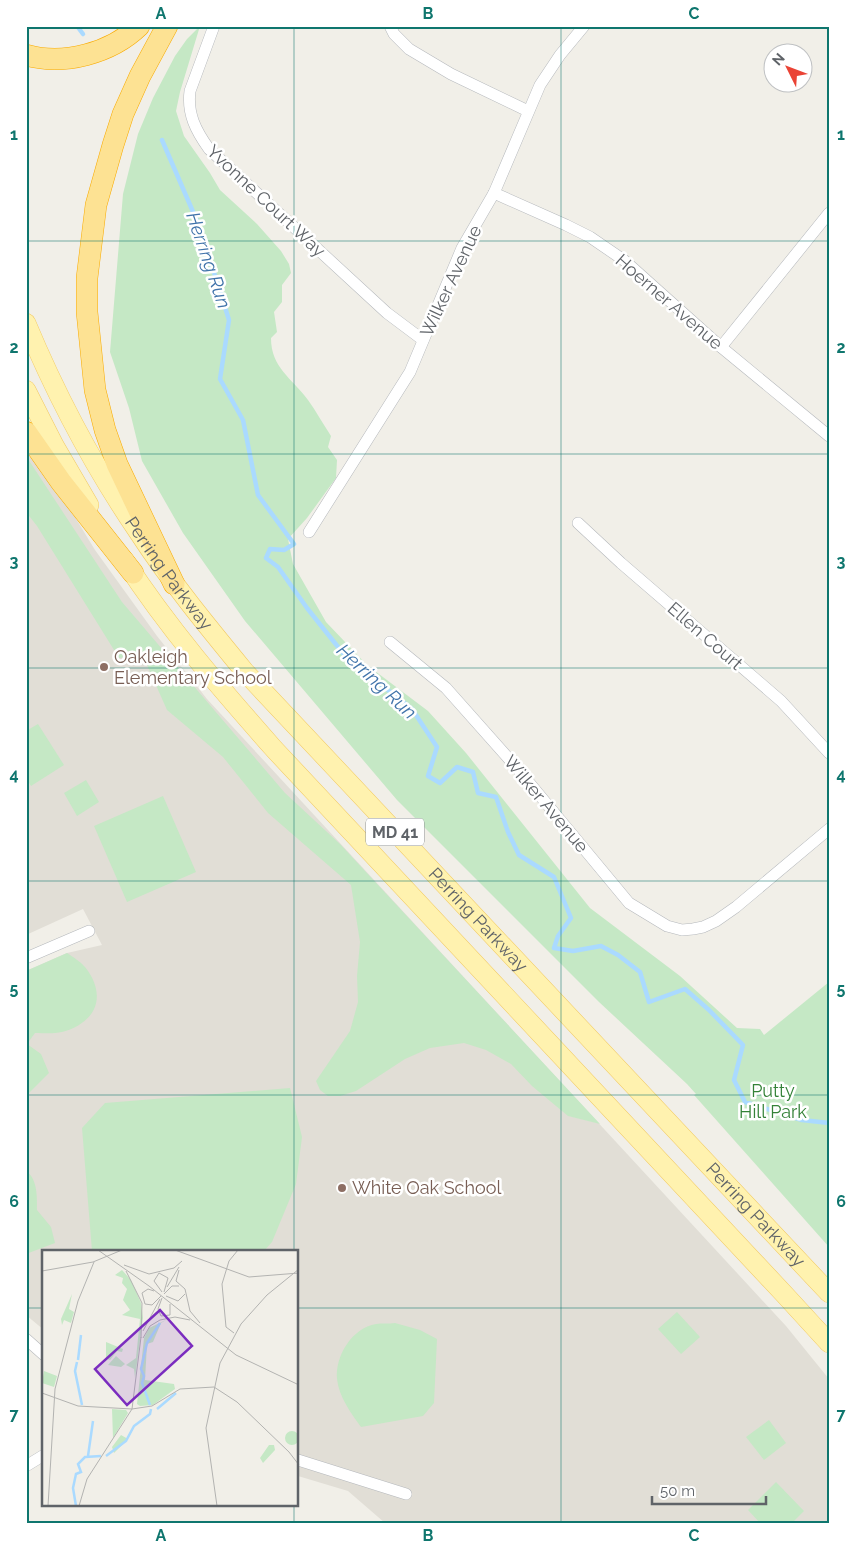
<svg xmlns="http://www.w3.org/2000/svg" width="855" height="1549" font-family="Raleway,sans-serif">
<rect width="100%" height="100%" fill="#f1efe8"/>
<!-- education -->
<polygon fill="#e1ded6" points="26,443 50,476 95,550 157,636 207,699 786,1326 829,1379 829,1523 385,1523 348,1491 298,1476 298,1252 44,1252 44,1330 26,1315 26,971 67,953 102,945 83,909 26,935"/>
<!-- green -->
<g fill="#c5e8c5">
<path d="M200,26l-20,66 -4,19 8,25 26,37 10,17 37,34 24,27 8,13 2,9 -9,12v17l-8,10 3,20 -6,6c0,30 21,40 37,62 8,11 15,24 23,36l-3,11 9,13 -1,18 -29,40 -19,21 5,25 33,58 41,43 61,46 38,42 124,155 90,68 57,52 23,1 4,6 65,-53v265l-135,-152 2,-1 -9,-10 -88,-82 -202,-202 -152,-179 -62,-88 -41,-72 -13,-53 -19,-56 13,-158 15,-60 15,-36 22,-42 12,-17z"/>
<polygon points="26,456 122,602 285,793 340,844 600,1124 568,1116 532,1086 511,1064 486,1050 464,1043 430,1048 405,1059 356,1091 340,1096 328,1096 320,1090 316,1081 350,1031 358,1002 357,976 360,942 351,885 268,813 223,757 167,710 143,656 119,658 37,526 26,512"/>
<polygon points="38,724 64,765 31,786 26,778 26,731"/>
<polygon points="86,780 99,802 77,816 64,793"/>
<polygon points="163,796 196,872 127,902 94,826"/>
<path d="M67,953c6,4 14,9 18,14 23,29 11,56 -23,65 -8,2 -19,1 -27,1l-8,11 14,10 8,19 -23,23v-125z"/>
<polygon points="290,1088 302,1137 296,1184 272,1242 264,1251 92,1251 82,1128 105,1103"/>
<path d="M26,1171c12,8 11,27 11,39l14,17 4,16 -29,11z"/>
<polygon points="677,1312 700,1337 681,1354 658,1329"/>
<path d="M395,1323l25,7 17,9 -3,64 -11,13 -62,11c-10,-14 -22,-30 -24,-48 -2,-23 15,-51 39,-55 6,-1 13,0 19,-1z"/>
<polygon points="769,1420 786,1443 764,1460 746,1437"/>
<polygon points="776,1482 804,1511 792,1523 760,1523 748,1510"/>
</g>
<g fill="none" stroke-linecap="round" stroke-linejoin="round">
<!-- stream -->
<g stroke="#aadaff" stroke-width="4.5">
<polyline points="77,26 83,34"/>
<polyline points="162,140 200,228 229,320 220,379 243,420 258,495 294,544 284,550 270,549 266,558 278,567 307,608 346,657 412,709 437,747 428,776 440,783 457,767 473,772 478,793 496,797 508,832 519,855 554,877 571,918 558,936 554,948 573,951 601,946 618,955 640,972 649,1002 685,989 709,1010 743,1045 734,1080 745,1102 802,1120 829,1123"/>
</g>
<defs>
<g id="street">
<path d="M214,26l-24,65c-3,23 6,40 19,58l178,164 36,27"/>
<polyline points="390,26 394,34 409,49 451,74 528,111"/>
<polyline points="494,193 566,225 590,237 625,261 721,347 829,436"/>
<polyline points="721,347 829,213"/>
<polyline points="578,523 621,563 781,701 829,753"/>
<polyline points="309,532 410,372 462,248 494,193 540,85 560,55 584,26"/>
<polyline points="390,642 446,688 517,768 629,903 667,926 682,930 693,929 703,927 716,921 736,907 829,829"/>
<polyline points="26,958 89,931"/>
<polyline points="26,1339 44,1355"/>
<polyline points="298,1460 406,1494"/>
<polyline points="26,1466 44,1455"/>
</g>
<g id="primary">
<path id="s1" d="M26,323c31,74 68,144 113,210 32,49 69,94 106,139l584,621"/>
<polyline points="26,390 54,445 89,505"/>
<path d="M124,560c44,68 97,129 150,189l511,546 44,48"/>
</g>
<g id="highway">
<polyline points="167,26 140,76 123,114 113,145 96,205 87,278 87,312 95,390 105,430 117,464 174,584"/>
<path d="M26,55c38,11 85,-2 113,-29"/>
<polyline points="26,432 61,482 133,573"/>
</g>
</defs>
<!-- street casing -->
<use href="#street" stroke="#b5b8bc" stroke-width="12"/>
<!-- primary casing -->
<use href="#primary" stroke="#f2c960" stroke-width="20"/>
<!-- highway casing -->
<use href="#highway" stroke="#f9ab00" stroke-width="22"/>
<!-- street -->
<use href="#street" stroke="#fff" stroke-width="11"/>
<!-- primary -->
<use href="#primary" stroke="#fff2af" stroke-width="19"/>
<!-- highway -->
<use href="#highway" stroke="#fde293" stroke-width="21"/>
</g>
<!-- grid -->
<path fill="none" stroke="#0f766e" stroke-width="1" stroke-opacity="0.55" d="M294,26v1226M561,26v1497M26,241h803M26,454h803M26,668h803M26,881h803M26,1095h803M26,1308h18M298,1308h531M294,1505v18"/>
<!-- markers -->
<g fill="#8d6e63" stroke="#fff" stroke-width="2">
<circle cx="104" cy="667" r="5"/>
<circle cx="342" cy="1188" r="5"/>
</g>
<g text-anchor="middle" stroke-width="5" stroke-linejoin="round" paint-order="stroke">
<!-- shield labels -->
<rect fill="#fff" stroke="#8f9295" stroke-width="1" x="366" y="818.5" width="58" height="27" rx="4"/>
<g font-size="16" font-weight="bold" fill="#5f6368">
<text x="395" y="838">MD 41</text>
</g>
<!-- street labels -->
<g font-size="18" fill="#5f6368" stroke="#fff">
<text transform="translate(266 201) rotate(43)" y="6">Yvonne Court Way</text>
<text transform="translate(451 281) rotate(-65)" y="6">Wilker Avenue</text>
<text transform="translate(669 302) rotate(41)" y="6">Hoerner Avenue</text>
<text dy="6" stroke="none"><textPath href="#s1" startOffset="289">Perring Parkway</textPath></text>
<text transform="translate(705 636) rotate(41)" y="6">Ellen Court</text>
<text transform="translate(546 804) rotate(50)" y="6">Wilker Avenue</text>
<text dy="6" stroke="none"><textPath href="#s1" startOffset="754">Perring Parkway</textPath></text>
<text dy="6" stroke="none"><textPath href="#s1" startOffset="1159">Perring Parkway</textPath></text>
</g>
<!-- education labels -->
<g font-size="18" fill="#785e54" stroke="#fff" text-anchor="start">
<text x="114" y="663">Oakleigh<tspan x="114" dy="21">Elementary School</tspan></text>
<text x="352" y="1194">White Oak School</text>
</g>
<!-- park labels -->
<g font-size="18" fill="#348238" stroke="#fff">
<text x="773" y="1097">Putty<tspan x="773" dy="21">Hill Park</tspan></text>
</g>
<!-- water labels -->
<g font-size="19" font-style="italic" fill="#4174aa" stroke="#fff">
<text transform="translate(209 260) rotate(71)" y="7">Herring Run</text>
<text transform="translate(377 681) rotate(43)" y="7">Herring Run</text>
</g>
</g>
<!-- overview -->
<g transform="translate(42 1250)">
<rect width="256" height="256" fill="#f1efe8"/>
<path d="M80,20l9,10 10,23 2,15 -8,60 -1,-9 -8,-4 10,-7 4,-39 -18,-4 8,-5 -7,-10 4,-11 -5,-6 1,-5 -8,-3zM30,44l-3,15 5,3 -3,11 -7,-3 -2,5 -1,-6zM124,70l-5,3 -8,19 -6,2 -2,36 29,4 1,5 -22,16 -13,1 -3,-2 7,-66 5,-10zM64,92l17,7 -1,3 -5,-1 -7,9 -4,-1zM74,106l9,8 -4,3 -13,-2zM2,121l13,5 -3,11 -12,-4zM70,159l14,1 2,3 -15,25zM243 188a7 7 0 1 1 14 0a7 7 0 1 1-14 0ZM79,185l7,4 -14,14 -2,-6zM227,195h5l1,5 -12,13 -3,-5z" fill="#c5e8c5"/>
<path fill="none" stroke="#aadaff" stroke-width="2.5" d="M36,110l3,-25M35,112l-2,9 7,34M108,155l-8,-22 2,-7 -3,-7 6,-26 13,-20M115,159l19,-16M46,206l5,-35M64,206l20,-15 8,-15 16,-12 1,-5M34,256l-3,-18 3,-14 5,-2 -3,-8 7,-7 16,-1"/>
<path fill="none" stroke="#b3b3b1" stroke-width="1" d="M56,0l51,36 87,69 63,30M133,0l74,27 50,-4M82,15l25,9 25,-6 8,-7M137,20l-3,11 9,8 5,22 10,12M0,21l51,-9 29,-12M84,21l16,32 -1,35M125,37l12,-20M112,41l-6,-2 -6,4 3,11 7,1 9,-9M120,42l-8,-11 5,-8 9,5 -4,14M122,44l8,-8h7M124,46l12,5 7,-7M120,48l-4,11 3,7 9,-1v-11M101,81l17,-32M192,83l-8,-6 -4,-43 7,-23 9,-11M101,88l7,-12 10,-6 15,-3 15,3M0,143l36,13 54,3M90,159l20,-3 28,-17 34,-2 23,15 52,50 10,13M6,256l7,-117 23,-88 16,-39M37,256l8,-27 45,-70 9,-72M175,256l-11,-78 14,-65 21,-39 26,-29 32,-26"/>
<path fill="#7b2cbf" fill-opacity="0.15" stroke="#7b2cbf" stroke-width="2.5" d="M118,60l32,36 -65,59 -32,-36z"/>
<rect width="256" height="256" fill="none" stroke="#5f6368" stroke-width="2.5"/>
</g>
<!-- border -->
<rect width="855" height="1549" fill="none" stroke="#ffffff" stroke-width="55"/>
<!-- north arrow -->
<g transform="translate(788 68) rotate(312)"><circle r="24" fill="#ffffff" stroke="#bfc1c3"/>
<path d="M0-4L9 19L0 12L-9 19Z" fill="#ea4335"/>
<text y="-8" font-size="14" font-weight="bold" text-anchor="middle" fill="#5f6368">N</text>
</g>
<!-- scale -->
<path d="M652 1496v8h114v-8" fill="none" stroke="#5f6368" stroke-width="2.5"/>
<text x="660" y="1496" font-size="15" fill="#5f6368" stroke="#ffffff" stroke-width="4" paint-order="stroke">50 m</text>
<rect x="28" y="28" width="800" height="1494" fill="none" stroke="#0f766e" stroke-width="2"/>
<g font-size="16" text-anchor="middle" font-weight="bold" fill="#0f766e">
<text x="161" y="19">A</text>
<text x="428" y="19">B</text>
<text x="694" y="19">C</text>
<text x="14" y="140">1</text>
<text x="841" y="140">1</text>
<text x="14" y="353">2</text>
<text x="841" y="353">2</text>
<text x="14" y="567">3</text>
<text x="841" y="567">3</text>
<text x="14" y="780">4</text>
<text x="841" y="780">4</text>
<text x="14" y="994">5</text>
<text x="841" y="994">5</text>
<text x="14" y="1207">6</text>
<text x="841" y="1207">6</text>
<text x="14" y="1420">7</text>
<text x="841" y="1420">7</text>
<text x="161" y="1541">A</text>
<text x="428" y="1541">B</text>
<text x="694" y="1541">C</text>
</g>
</svg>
